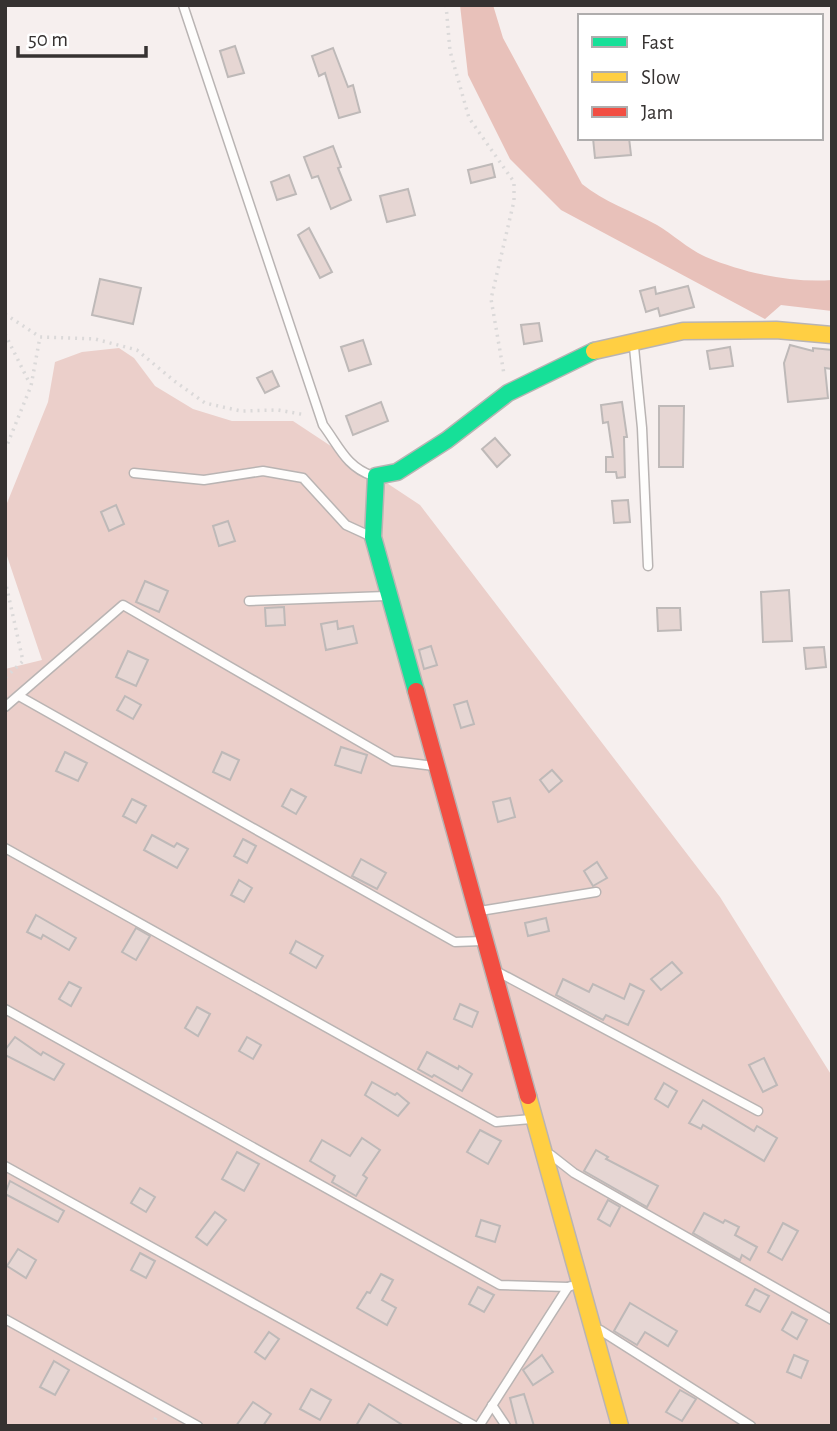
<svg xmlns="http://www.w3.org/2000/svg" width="837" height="1431" font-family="'Alegreya Sans',sans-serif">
<rect width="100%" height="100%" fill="#f6efee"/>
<!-- green -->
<polygon fill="#ebcfca" points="119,348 134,358 155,386 193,409 232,421 293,421 420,505 720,897 832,1076 832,1426 5,1426 5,669 42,660 7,556 5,508 48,402 55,362 82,352"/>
<!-- forest -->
<path fill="#e8c1ba" d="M460,5h33l10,33 79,146c22,18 50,27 75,41 17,10 31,24 49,32 38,16 85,26 126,23v31l-51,-6 -16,14 -204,-109 -51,-51 -42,-84z"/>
<!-- building -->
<g fill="#e6d6d3" stroke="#beb9b8" stroke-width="2">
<polygon points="235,46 244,73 228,77 220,51"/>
<polygon points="333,48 348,87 353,85 360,112 339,118 325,73 319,76 312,56"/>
<polygon points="593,138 629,138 631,155 595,158"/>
<polygon points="333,146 341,167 338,168 351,200 331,209 318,176 312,178 304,157"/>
<polygon points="492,164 495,177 471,183 468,170"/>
<polygon points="289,175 296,194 277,200 271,182"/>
<polygon points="408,189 415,215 387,222 380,196"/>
<polygon points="309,228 332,272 320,278 298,235"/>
<polygon points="100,279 141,288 133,324 92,315"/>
<polygon points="688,286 694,307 660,316 658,308 646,312 640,291 655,287 656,294"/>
<polygon points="539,323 542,341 524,344 521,325"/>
<polygon points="363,340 371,364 349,371 341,347"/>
<polygon points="790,345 813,351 813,348 832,350 832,369 825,368 828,398 788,402 784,363"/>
<polygon points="730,347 733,366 710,369 707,351"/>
<polygon points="272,371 279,386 265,393 257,378"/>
<polygon points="381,402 388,421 353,435 346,416"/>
<polygon points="622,402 627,437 624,437 625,477 617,478 616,472 606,472 606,457 613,457 608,422 603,423 601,405"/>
<polygon points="659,406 684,406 683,467 659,467"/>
<polygon points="495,438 510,455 497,467 482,449"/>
<polygon points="628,500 630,522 614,523 612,501"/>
<polygon points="116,505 124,524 109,531 101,512"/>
<polygon points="228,521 235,541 219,546 213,526"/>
<polygon points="145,581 168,591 159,612 136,602"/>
<polygon points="789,590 792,641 763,642 761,592"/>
<polygon points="284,607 285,625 266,626 265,608"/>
<polygon points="657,608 680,608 681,630 658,631"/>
<polygon points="337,621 338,629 353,626 357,643 326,650 321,624"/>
<polygon points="431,646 437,665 424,669 419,650"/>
<polygon points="824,647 826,667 806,669 804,648"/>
<polygon points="128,651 148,660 136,686 116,677"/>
<polygon points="125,696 141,705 133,719 117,710"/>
<polygon points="467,701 474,724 461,728 454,705"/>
<polygon points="341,747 367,755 361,773 335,765"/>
<polygon points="65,752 87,763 78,781 56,771"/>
<polygon points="222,752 239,760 230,780 213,772"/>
<polygon points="552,770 562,781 549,792 540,780"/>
<polygon points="291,789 306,797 296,814 282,806"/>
<polygon points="510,798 515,817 498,822 493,802"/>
<polygon points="132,799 146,806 136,823 123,816"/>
<polygon points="152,835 174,847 177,843 188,849 177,868 144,850"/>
<polygon points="243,839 256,846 247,863 234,856"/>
<polygon points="361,859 386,873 377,889 352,876"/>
<polygon points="597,862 607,878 593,886 584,871"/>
<polygon points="239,880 252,888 244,902 231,895"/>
<polygon points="36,915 76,938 69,950 43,935 41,939 27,932"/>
<polygon points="546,918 549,931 528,936 525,923"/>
<polygon points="136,928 150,936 136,960 122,952"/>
<polygon points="296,941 323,956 316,968 290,953"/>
<polygon points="672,962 682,973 661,990 651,979"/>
<polygon points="563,979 589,992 593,984 624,999 630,984 644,991 628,1025 606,1015 603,1020 556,995"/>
<polygon points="69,982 81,988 71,1006 59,999"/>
<polygon points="460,1004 478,1012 472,1027 454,1019"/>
<polygon points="197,1007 210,1014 198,1036 185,1028"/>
<polygon points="15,1037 41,1055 43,1052 64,1064 54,1080 5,1055 5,1050"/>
<polygon points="247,1037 261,1045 253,1059 239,1051"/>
<polygon points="427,1052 458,1069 459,1066 472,1074 462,1091 434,1075 432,1077 418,1069"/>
<polygon points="764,1058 777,1085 763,1092 749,1065"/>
<polygon points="372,1082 395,1095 397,1093 409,1103 398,1116 365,1095"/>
<polygon points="664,1083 677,1091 668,1107 655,1099"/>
<polygon points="703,1100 754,1131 757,1126 777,1138 764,1161 703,1125 701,1129 689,1123"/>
<polygon points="480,1130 501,1141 488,1164 467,1152"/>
<polygon points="362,1138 380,1150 363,1175 367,1178 356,1196 332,1182 335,1176 310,1161 322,1140 350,1156"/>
<polygon points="596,1150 608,1157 606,1159 658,1186 647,1207 584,1171"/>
<polygon points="237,1152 259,1164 244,1191 222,1179"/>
<polygon points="10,1181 64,1211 58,1222 5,1194"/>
<polygon points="140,1188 155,1197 146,1212 131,1203"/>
<polygon points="608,1200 620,1207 610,1226 598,1219"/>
<polygon points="215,1212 226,1220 207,1245 196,1237"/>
<polygon points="704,1213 723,1223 725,1220 739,1227 735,1235 757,1247 750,1260 742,1255 740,1260 693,1233"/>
<polygon points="481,1220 500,1226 495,1242 476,1236"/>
<polygon points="783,1223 798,1231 782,1260 768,1252"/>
<polygon points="18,1249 36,1260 26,1278 7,1266"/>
<polygon points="140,1253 155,1261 146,1278 131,1270"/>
<polygon points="381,1274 393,1280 382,1300 396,1308 387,1325 357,1308 367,1292 370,1293"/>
<polygon points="478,1287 494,1295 484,1312 469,1304"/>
<polygon points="755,1289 769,1296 760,1312 746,1305"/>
<polygon points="630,1303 677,1331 668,1346 645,1332 637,1345 614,1331"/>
<polygon points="792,1312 807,1320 797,1339 782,1330"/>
<polygon points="269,1332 279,1339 265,1359 255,1352"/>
<polygon points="542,1355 553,1372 533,1385 523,1370"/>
<polygon points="794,1355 808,1361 801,1378 787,1372"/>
<polygon points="54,1361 69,1370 55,1395 40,1387"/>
<polygon points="311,1389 331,1400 320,1420 300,1409"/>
<polygon points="680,1390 696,1399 682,1421 666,1412"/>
<polygon points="524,1394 534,1426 517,1426 510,1398"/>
<polygon points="253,1402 271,1414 263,1426 236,1426"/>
<polygon points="369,1404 404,1426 356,1426"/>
</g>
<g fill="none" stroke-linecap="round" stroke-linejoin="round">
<defs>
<g id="lane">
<path d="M183,5l140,420c16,21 23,42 50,51"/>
<polyline points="634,347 642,428 648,566"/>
<polyline points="134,473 204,480 263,471 303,478 346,525 370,536"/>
<polyline points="249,601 386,596"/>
<polyline points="19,696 455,942 482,941"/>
<polyline points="5,707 123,605 393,761 434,766"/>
<polyline points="5,848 496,1122 531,1119"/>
<polyline points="480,911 596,892"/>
<polyline points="498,972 758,1111"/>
<polyline points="5,1009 500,1285 568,1287"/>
<polyline points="551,1155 574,1173 832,1320"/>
<polyline points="5,1166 475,1426"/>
<polyline points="5,1319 198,1426"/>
<polyline points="600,1330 751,1426"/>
<polyline points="492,1405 506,1426"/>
<polyline points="479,1426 568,1287 571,1286"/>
</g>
<polyline id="fast" points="416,691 373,537 376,476 397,472 447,440 508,393 594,351"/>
<g id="slow">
<polyline points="594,351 683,331 776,330 832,335"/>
<polyline points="528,1096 620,1426"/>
</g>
<polyline id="jam" points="416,691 528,1096"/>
</defs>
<!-- lane casing -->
<use href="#lane" stroke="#b9b4b3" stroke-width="11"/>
<!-- fast casing -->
<use href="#fast" stroke="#b9b4b3" stroke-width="19"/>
<!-- slow casing -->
<use href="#slow" stroke="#b9b4b3" stroke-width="19"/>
<!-- jam casing -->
<use href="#jam" stroke="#b9b4b3" stroke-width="19"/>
<!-- path -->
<g stroke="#dbd9d9" stroke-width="3.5" stroke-dasharray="2 5" stroke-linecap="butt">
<polyline points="446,5 450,51 469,118 514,182 514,201 491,299 504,374"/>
<polyline points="5,314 40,337 95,339 137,350 173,380 205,403 241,411 278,410 306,415"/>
<polyline points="5,334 30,384"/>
<polyline points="5,450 31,386 40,337"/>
<polyline points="5,580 23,661 5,678"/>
<polyline points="152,1426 157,1415"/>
</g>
<!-- lane -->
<use href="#lane" stroke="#fefdfc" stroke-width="8"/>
<!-- fast -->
<use href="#fast" stroke="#16e098" stroke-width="16"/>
<!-- slow -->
<use href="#slow" stroke="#ffcf43" stroke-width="16"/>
<!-- jam -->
<use href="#jam" stroke="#f24e42" stroke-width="16"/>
</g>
<!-- border -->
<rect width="837" height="1431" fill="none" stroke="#363231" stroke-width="14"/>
<!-- legend -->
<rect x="578" y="14" width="245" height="126" fill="#ffffff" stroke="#afadad" stroke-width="2"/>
<rect x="592" y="37" width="35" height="10" fill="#16e098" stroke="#afadad" stroke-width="2"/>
<text x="641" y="49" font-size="21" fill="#363231">Fast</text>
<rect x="592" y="72" width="35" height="10" fill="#ffcf43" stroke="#afadad" stroke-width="2"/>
<text x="641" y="84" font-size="21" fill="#363231">Slow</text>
<rect x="592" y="107" width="35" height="10" fill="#f24e42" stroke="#afadad" stroke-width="2"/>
<text x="641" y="119" font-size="21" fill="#363231">Jam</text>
<!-- scale -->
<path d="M18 46v10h128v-10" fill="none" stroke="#363231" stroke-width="3.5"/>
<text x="28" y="46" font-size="21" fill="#363231" stroke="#ffffff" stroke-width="5" paint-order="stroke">50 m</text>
</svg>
